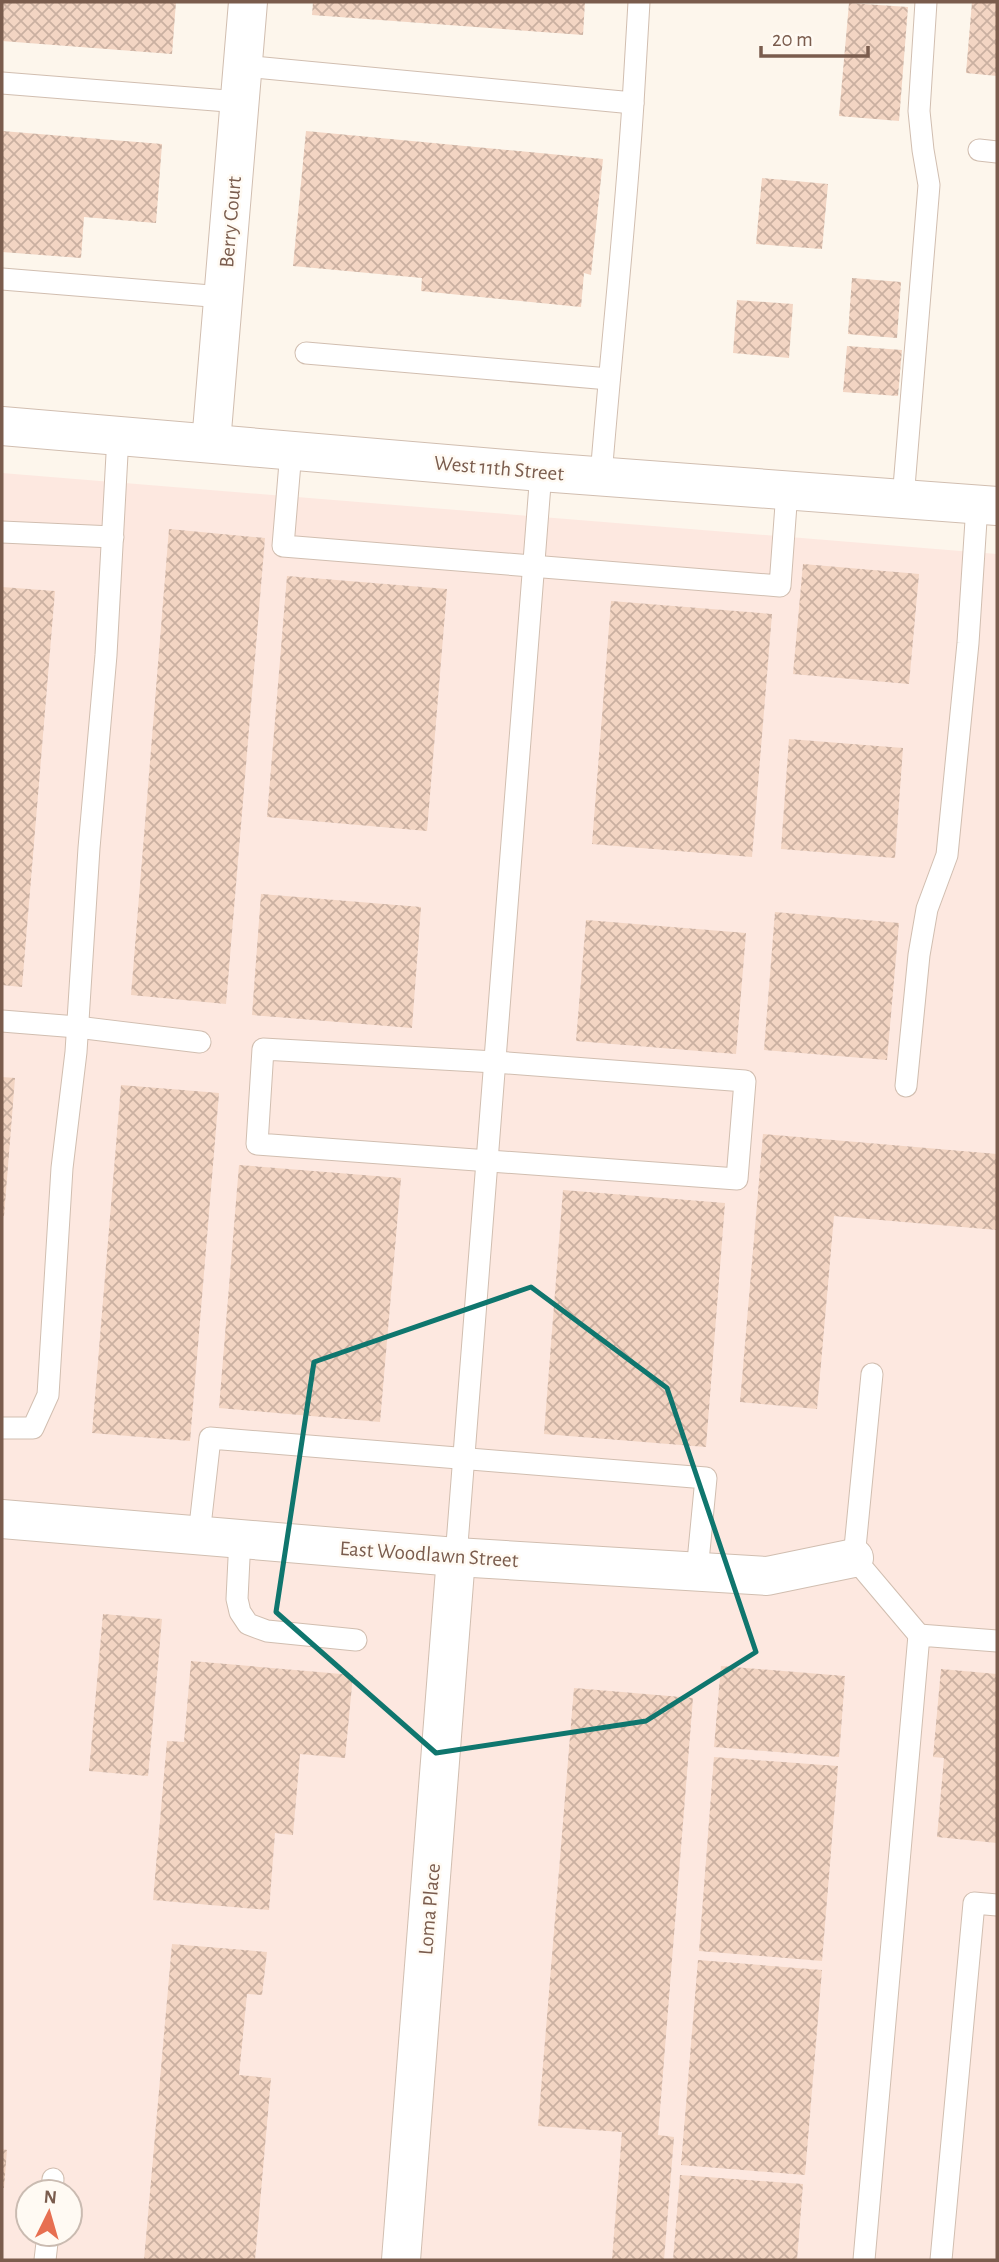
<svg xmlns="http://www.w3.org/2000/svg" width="999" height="2262" font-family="'Alegreya Sans',sans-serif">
<defs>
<pattern id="building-cross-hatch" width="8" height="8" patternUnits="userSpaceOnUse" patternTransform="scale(1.75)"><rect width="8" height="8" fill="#f3d5c3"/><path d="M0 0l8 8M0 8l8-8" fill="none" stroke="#cab0a1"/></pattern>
</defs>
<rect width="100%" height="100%" fill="#fdf6ec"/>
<!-- commercial -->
<path fill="#fde8e0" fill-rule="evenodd" d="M2,473l995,81v1706h-995zM28,2192h42v42h-42z"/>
<!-- building -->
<g fill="url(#building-cross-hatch)">
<polygon points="2,2 176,2 172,54 2,41"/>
<polygon points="313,2 585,2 583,35 312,15"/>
<polygon points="972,2 997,2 997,76 966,73"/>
<polygon points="849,3 908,7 899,121 839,116"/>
<polygon points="2,131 162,144 156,223 84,217 81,258 2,252"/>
<polygon points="306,131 603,159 591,275 584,273 581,307 421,291 422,278 293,266"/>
<polygon points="762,178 828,184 822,249 756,244"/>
<polygon points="852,278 901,282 897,338 848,334"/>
<polygon points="737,300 793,304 789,358 733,353"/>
<polygon points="847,346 902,350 898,396 843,392"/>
<polygon points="169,529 265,538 226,1004 131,995"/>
<polygon points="803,564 919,574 909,684 793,674"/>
<polygon points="287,576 447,589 427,831 267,817"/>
<polygon points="2,587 55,591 22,987 2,985"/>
<polygon points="611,601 772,614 752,857 592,844"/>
<polygon points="789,739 903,748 895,858 781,849"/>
<polygon points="261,894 421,907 412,1028 252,1015"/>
<polygon points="775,912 899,923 887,1060 764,1050"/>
<polygon points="586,920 746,933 736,1054 576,1041"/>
<polygon points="2,1077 15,1078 4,1216 2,1216"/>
<polygon points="121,1085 219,1093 190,1441 92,1433"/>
<polygon points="763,1134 997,1154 997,1230 834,1216 817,1409 740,1402"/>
<polygon points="239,1165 401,1178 380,1422 219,1408"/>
<polygon points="563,1190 725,1203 706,1447 544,1434"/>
<polygon points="103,1614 162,1619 148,1776 89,1771"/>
<polygon points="191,1661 353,1675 345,1758 300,1754 293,1835 275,1833 269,1910 153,1900 167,1741 184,1742"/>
<polygon points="721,1666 845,1676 839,1757 714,1747"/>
<polygon points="941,1669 997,1674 997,1843 937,1837 944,1758 933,1757"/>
<polygon points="574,1688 693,1698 658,2135 674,2137 664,2260 612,2260 622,2132 538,2126"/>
<polygon points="714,1757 838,1766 822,1961 699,1951"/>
<polygon points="172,1944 267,1952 262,1995 247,1994 239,2075 271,2078 255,2260 144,2260"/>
<polygon points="698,1960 822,1970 805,2175 681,2165"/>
<polygon points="2,2149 7,2150 4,2188 2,2188"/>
<polygon points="680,2175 803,2184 797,2260 673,2260"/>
</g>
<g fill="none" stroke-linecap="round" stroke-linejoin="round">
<defs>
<g id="service">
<polyline points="243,66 633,103 639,2"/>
<polyline points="2,83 240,102"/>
<polyline points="979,150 997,152"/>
<polyline points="2,279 223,297"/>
<polyline points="306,353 609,379"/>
<polyline points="291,451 283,546 780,586 787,491"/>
<path d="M601,476c10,-124 24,-248 32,-373"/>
<polyline points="903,499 929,185 923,150 919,111 926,2"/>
<polyline points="2,532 113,537"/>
<polyline points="2,1021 77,1027 200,1042"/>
<polygon points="263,1049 495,1062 745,1081 737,1179 257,1144"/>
<polyline points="906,1086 919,955 927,909 947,855 968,643 977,505"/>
<polyline points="872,1374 854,1558 919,1635"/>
<polyline points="2,1428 33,1428 48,1395 62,1168 76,1052 89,848 106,655 118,436"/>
<polyline points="199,1535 210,1438 706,1478 697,1572"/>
<polyline points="240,1538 237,1599 240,1612 248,1624 267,1631 356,1640"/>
<polyline points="456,1557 541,472"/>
<polyline points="52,2192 53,2179"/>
<polyline points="45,2260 48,2234"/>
<polyline points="864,2260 919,1635 997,1641"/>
<polyline points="941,2260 974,1903 997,1905"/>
</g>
<g id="minor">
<polyline points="211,443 248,2"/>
<polyline points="2,1519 456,1557 767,1576 854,1558"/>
<polyline points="401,2260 456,1557"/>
</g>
<polyline id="tertiary" points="2,426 541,472 997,506"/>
</defs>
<!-- service casing -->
<use href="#service" stroke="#d1beb0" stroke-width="23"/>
<!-- minor casing -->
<use href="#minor" stroke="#d1beb0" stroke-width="40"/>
<!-- tertiary casing -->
<use href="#tertiary" stroke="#d1beb0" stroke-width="40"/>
<!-- service -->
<use href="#service" stroke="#fff" stroke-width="21"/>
<!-- minor -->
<use href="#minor" stroke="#fff" stroke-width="38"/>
<!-- tertiary -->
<use href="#tertiary" stroke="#fff" stroke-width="38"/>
</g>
<!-- marked area -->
<path fill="none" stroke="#0f766e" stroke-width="5" stroke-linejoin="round" d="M531,1287l136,101 89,264 -110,69 -210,32 -160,-141 38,-250z"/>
<g text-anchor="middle" stroke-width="5" stroke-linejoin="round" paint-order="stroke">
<!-- street labels -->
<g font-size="21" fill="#7a5c4d" stroke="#fffaf3">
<text transform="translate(230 222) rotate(-85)" y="7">Berry Court</text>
<text transform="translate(499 468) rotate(5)" y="7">West 11th Street</text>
<text transform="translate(429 1554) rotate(4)" y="7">East Woodlawn Street</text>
<text transform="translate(429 1909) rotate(-85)" y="7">Loma Place</text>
</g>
</g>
<!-- border -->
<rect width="999" height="2262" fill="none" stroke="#7a5c4d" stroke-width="7"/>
<!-- north arrow -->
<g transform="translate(49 2213) rotate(5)"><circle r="33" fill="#fffaf3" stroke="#cabbb1" stroke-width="2"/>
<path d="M0-5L12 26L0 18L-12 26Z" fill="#e76f51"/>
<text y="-10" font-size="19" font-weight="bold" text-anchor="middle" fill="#7a5c4d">N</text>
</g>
<!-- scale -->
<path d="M761 46v10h107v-10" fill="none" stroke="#7a5c4d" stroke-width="3.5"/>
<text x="772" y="46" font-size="21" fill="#7a5c4d" stroke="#fffaf3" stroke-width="5" paint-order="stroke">20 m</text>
</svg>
